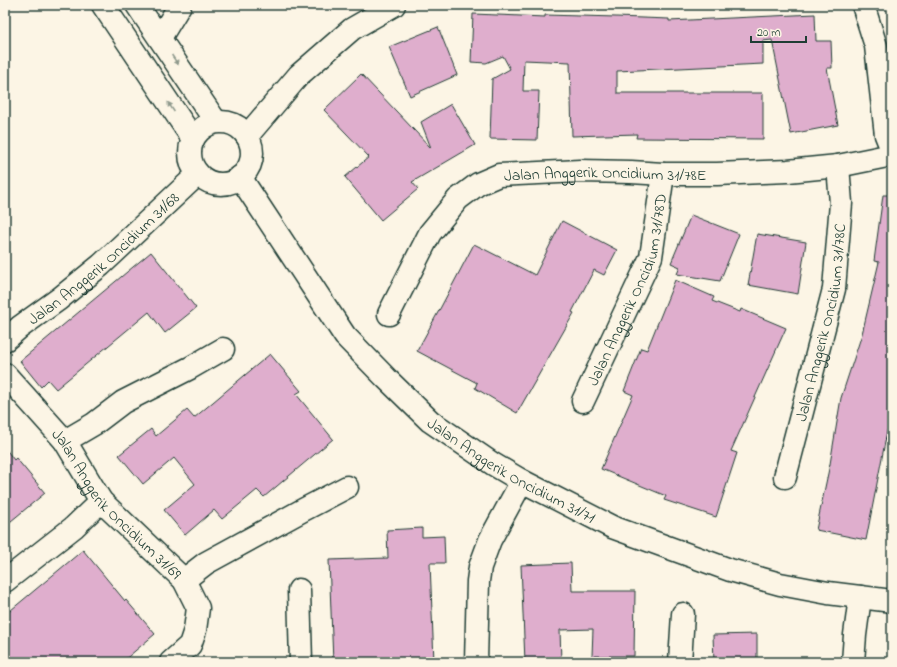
<svg xmlns="http://www.w3.org/2000/svg" width="897" height="667" font-family="'Indie Flower',sans-serif">
<rect width="100%" height="100%" fill="#fcf5e5"/>
<filter id="ink" filterUnits="userSpaceOnUse"><feTurbulence type="fractalNoise" baseFrequency=".025" numOctaves="2"/><feDisplacementMap in="SourceGraphic" scale="8" xChannelSelector="R" yChannelSelector="G"/><feConvolveMatrix kernelMatrix="1 2 1 2 8 2 1 2 1" color-interpolation-filters="sRGB"/></filter>
<g filter="url(#ink)">
<!-- building -->
<g fill="#dfaecd" stroke="#1f3d34">
<polygon points="473,14 545,17 545,15 616,17 669,19 669,21 815,14 816,41 831,41 832,68 827,68 838,125 791,134 772,40 763,41 763,64 617,71 617,93 763,93 763,139 636,138 637,134 572,136 570,62 524,60 523,91 539,91 537,140 490,139 492,79 510,69 503,56 486,63 471,62"/>
<polygon points="438,27 457,75 410,96 389,47"/>
<polygon points="361,74 431,148 421,122 451,104 475,145 412,182 418,189 381,220 345,177 369,157 324,110"/>
<polygon points="883,195 892,195 892,406 866,540 816,530 830,464 841,398 862,334 879,262 874,261"/>
<polygon points="691,215 739,234 720,281 677,274 680,267 671,263"/>
<polygon points="562,221 617,250 604,275 594,270 572,312 574,313 517,413 475,388 477,383 417,351 442,305 474,244 535,275"/>
<polygon points="757,234 806,242 798,294 748,285"/>
<polygon points="151,252 196,308 165,333 149,312 56,389 48,380 41,387 20,361"/>
<polygon points="675,280 714,297 712,301 740,312 741,309 786,328 731,451 737,453 716,517 664,500 666,496 601,469 633,395 624,391 641,348 647,350"/>
<polygon points="270,354 301,391 296,394 333,439 264,497 257,490 222,519 214,510 185,535 164,510 195,484 174,458 143,484 119,455 151,429 156,436 187,410 194,418"/>
<polygon points="5,448 14,460 16,458 45,493 5,526"/>
<polygon points="422,528 422,537 444,536 445,563 430,563 434,662 333,662 329,560 388,558 387,530"/>
<polygon points="83,550 125,601 126,600 155,634 122,662 15,662 5,650 5,615"/>
<polygon points="571,563 572,591 635,591 634,656 592,656 593,629 560,630 561,662 525,662 521,565"/>
<polygon points="757,634 757,662 714,662 713,635"/>
</g>
<g fill="none" stroke-linecap="round" stroke-linejoin="round">
<defs>
<g id="minor">
<polyline points="103,5 193,139"/>
<polyline points="137,5 216,122"/>
<polyline points="863,5 876,46 886,135 892,150"/>
<polyline points="160,38 180,5"/>
<circle cx="221" cy="153" r="31"/>
<polyline points="247,136 299,75 352,29 394,5"/>
<path id="s1" d="M240,177l105,159 42,43 43,42 63,43 29,17 90,46 118,43 50,14 48,9 64,8"/>
<path id="s2" d="M389,314l41,-81 28,-34 20,-15 21,-9 81,-4 51,1 32,2h54l71,-3 50,-5 54,-11"/>
<path id="s3" d="M5,340l15,-13 39,-28 42,-34 97,-91"/>
<path id="s4" d="M5,374l60,67 36,60 83,79 14,28 -3,22 -5,15 -19,17"/>
<path id="s5" d="M583,401l68,-144 12,-83"/>
<polyline points="65,441 94,424 123,402 190,368 223,349"/>
<path id="s6" d="M785,477l49,-188 7,-86 -3,-37"/>
<polyline points="184,580 206,563 303,510 347,487"/>
<polyline points="5,581 74,527 101,501"/>
<polyline points="299,590 301,662"/>
<polyline points="476,662 478,581 480,567 490,540 522,481"/>
<polyline points="680,662 683,614"/>
<polyline points="853,662 855,635 860,597"/>
</g>
</defs>
<!-- minor casing -->
<use href="#minor" stroke="#1f3d34" stroke-width="25"/>
<!-- minor -->
<use href="#minor" stroke="#fcf5e5" stroke-width="22"/>
</g>
<!-- one-way arrows -->
<defs><path id="oneway-solid" d="M-6-.8H1V-3.2L6.5 0L1 3.2V.8H-6Z"/></defs>
<g fill="#8e998c">
<use href="#oneway-solid" transform="translate(175 60) rotate(56)"/>
<use href="#oneway-solid" transform="translate(171 107) rotate(-124)"/>
</g>
</g>
<g text-anchor="middle" stroke-width="3.5" stroke-linejoin="round" paint-order="stroke">
<!-- street labels -->
<g font-size="16" fill="#1f3d34" stroke="#fcf5e5">
<text dy="6" stroke="none"><textPath href="#s2" startOffset="289">Jalan Anggerik Oncidium 31/78E</textPath></text>
<text dy="6" stroke="none"><textPath href="#s3" startOffset="128">Jalan Anggerik Oncidium 31/68</textPath></text>
<text dy="6" stroke="none"><textPath href="#s5" startOffset="121">Jalan Anggerik Oncidium 31/78D</textPath></text>
<text dy="6" stroke="none"><textPath href="#s6" startOffset="159">Jalan Anggerik Oncidium 31/78C</textPath></text>
<text dy="6" stroke="none"><textPath href="#s1" startOffset="406">Jalan Anggerik Oncidium 31/71</textPath></text>
<text dy="6" stroke="none"><textPath href="#s4" startOffset="172">Jalan Anggerik Oncidium 31/69</textPath></text>
</g>
</g>
<!-- margin -->
<rect width="897" height="667" fill="none" stroke="#fcf5e5" stroke-width="20"/>
<rect x="10" y="10" width="877" height="647" fill="none" stroke="#1f3d34" stroke-width="1.5" filter="url(#ink)"/>
<!-- scale -->
<path d="M751 36v6h55v-6" fill="none" stroke="#1f3d34" stroke-width="2"/>
<text x="757" y="36" font-size="12" fill="#1f3d34" stroke="#fcf5e5" stroke-width="3" paint-order="stroke">20 m</text>
</svg>
